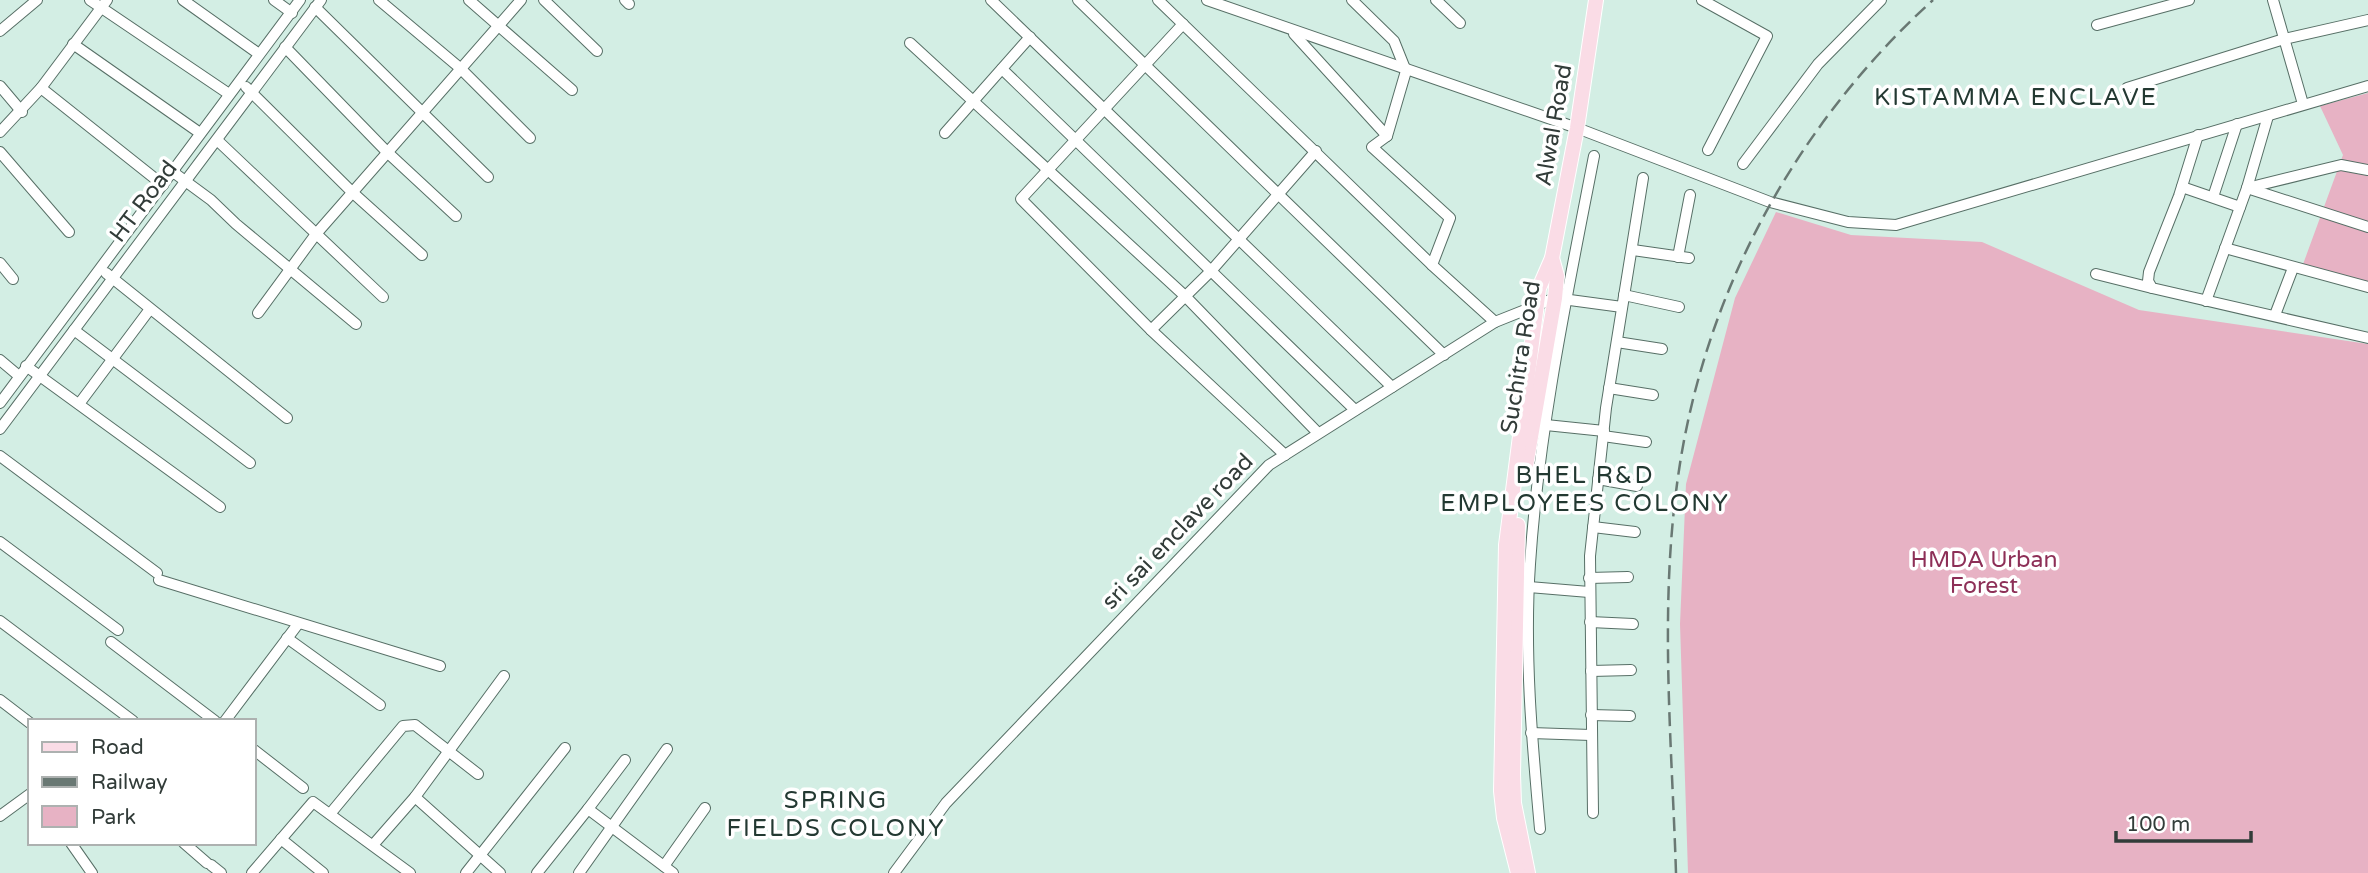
<svg xmlns="http://www.w3.org/2000/svg" width="2368" height="873" font-family="'Varela Round',sans-serif">
<rect width="100%" height="100%" fill="#d3eee4"/>
<!-- green -->
<g fill="#e7b2c4">
<polygon points="2368,93 2368,284 2302,267 2343,155 2320,106"/>
<polygon points="1776,212 1851,235 1982,242 2139,310 2368,344 2368,873 1688,873 1680,624 1686,484 1735,298"/>
</g>
<g fill="none" stroke-linecap="round" stroke-linejoin="round">
<defs>
<g id="minor">
<polyline points="90,0 229,94"/>
<polyline points="183,0 259,54"/>
<polyline points="274,0 292,13"/>
<polyline points="379,0 460,68 530,138"/>
<polyline points="469,0 572,90"/>
<polyline points="544,0 597,51"/>
<polyline points="625,0 629,4"/>
<polyline points="991,0 1392,387"/>
<polyline points="1078,0 1444,355"/>
<polyline points="1158,0 1432,265 1495,322"/>
<polyline points="1207,0 1577,128 1770,202 1848,222 1896,225 2368,86"/>
<polyline points="1352,0 1394,41 1406,71 1387,136 1372,147 1450,218 1432,265"/>
<polyline points="1436,0 1460,23"/>
<polyline points="1702,0 1767,36 1708,150"/>
<polyline points="2273,0 2303,104"/>
<polyline points="315,7 488,177"/>
<polyline points="1183,24 1021,199 1151,330 1285,455"/>
<polyline points="2097,25 2189,0"/>
<polyline points="0,31 37,0"/>
<polyline points="1294,34 1387,136"/>
<polyline points="910,43 1185,296 1318,433"/>
<polyline points="73,44 200,133"/>
<polyline points="285,47 387,152 456,216"/>
<polyline points="1002,69 1355,410"/>
<polyline points="0,86 22,112"/>
<polyline points="246,87 352,192 422,255"/>
<polyline points="41,88 163,185"/>
<polyline points="2127,88 2284,39 2368,20"/>
<polyline points="0,132 41,88 107,0"/>
<polyline points="945,133 1030,37"/>
<polyline points="2198,135 2179,196 2149,272 2148,281 2152,288 2368,338"/>
<polyline points="217,140 383,297"/>
<polyline points="0,152 69,232"/>
<polyline points="1743,164 1818,64 1881,0"/>
<polyline points="173,172 211,200 236,224 356,324"/>
<polyline points="2182,187 2240,207"/>
<polyline points="2247,188 2368,227"/>
<polyline points="2247,188 2341,165 2368,170"/>
<polyline points="2213,197 2237,124"/>
<polyline points="2225,248 2368,287"/>
<polyline points="1633,250 1689,258"/>
<polyline points="1678,257 1690,195"/>
<polyline points="0,263 13,279"/>
<polyline points="106,273 287,418"/>
<polyline points="2096,274 2152,288"/>
<polyline points="1624,295 1679,307"/>
<polyline points="2206,301 2247,188 2268,116"/>
<polyline points="258,313 316,234 521,0"/>
<polyline points="2275,315 2293,268"/>
<polyline points="74,330 250,463"/>
<polyline points="1151,330 1211,271 1316,151"/>
<polyline points="1617,342 1662,349"/>
<polyline points="0,360 19,376"/>
<polyline points="26,366 220,507"/>
<polyline points="1609,388 1653,395"/>
<polyline points="0,403 300,0"/>
<polyline points="79,404 150,309"/>
<polyline points="1546,425 1604,431"/>
<polyline points="0,429 321,0"/>
<polyline points="1603,436 1646,442"/>
<polyline points="0,456 157,573"/>
<polyline points="1598,479 1637,486"/>
<polyline points="1593,527 1635,532"/>
<polyline points="0,542 118,630"/>
<polyline points="1589,578 1628,577"/>
<polyline points="159,580 440,666"/>
<polyline points="1529,587 1589,592"/>
<polyline points="0,621 133,721"/>
<polyline points="1590,622 1633,624"/>
<polyline points="287,638 380,705"/>
<polyline points="111,642 215,721"/>
<polyline points="1591,671 1631,670"/>
<polyline points="0,700 30,723"/>
<polyline points="1591,715 1630,716"/>
<polyline points="225,721 298,624"/>
<polyline points="1531,733 1591,735"/>
<polyline points="254,750 303,788"/>
<polyline points="415,797 500,873"/>
<polyline points="588,809 625,760"/>
<polyline points="1593,813 1590,556 1606,408 1643,178"/>
<polyline points="330,814 403,726 415,725 478,774"/>
<polyline points="0,816 30,794"/>
<path d="M1540,829c-8,-88 -16,-177 -10,-265 9,-137 38,-274 64,-408"/>
<polyline points="281,839 323,873"/>
<polyline points="71,843 92,873"/>
<polyline points="184,843 207,863"/>
<polyline points="373,845 415,797 504,676"/>
<polyline points="211,865 221,873"/>
<polyline points="664,866 705,808"/>
<polyline points="252,873 313,802 410,873"/>
<polyline points="466,873 565,748"/>
<polyline points="537,873 588,809 673,873"/>
<polyline points="579,873 667,749"/>
<polyline points="894,873 946,803 1269,465 1495,322 1555,298 1622,307"/>
</g>
<g id="major">
<polyline points="1524,477 1555,298 1557,276 1552,258"/>
<polyline points="1518,525 1513,774 1514,803 1528,873"/>
<polyline points="1518,873 1504,818 1501,791 1506,545 1539,288 1552,258 1577,128 1596,0"/>
</g>
</defs>
<!-- minor casing -->
<use href="#minor" stroke="#576f66" stroke-width="12"/>
<!-- major casing -->
<use href="#major" stroke="#fff" stroke-width="16"/>
<!-- minor -->
<use href="#minor" stroke="#fff" stroke-width="10"/>
<!-- major -->
<use href="#major" stroke="#fadce6" stroke-width="14"/>
<!-- rail -->
<path stroke="#697873" stroke-width="2.5" stroke-dasharray="14 7" stroke-linecap="butt" d="M1676,873c-4,-126 -16,-255 0,-381 23,-190 116,-364 257,-492"/>
</g>
<g text-anchor="middle" stroke-width="7" stroke-linejoin="round" paint-order="stroke">
<!-- street labels -->
<g font-size="23" fill="#323c39" stroke="#fff">
<text transform="translate(1553 125) rotate(-80)" y="8">Alwal Road</text>
<text transform="translate(143 201) rotate(-53)" y="8">HT Road</text>
<text transform="translate(1520 357) rotate(-81)" y="8">Suchitra Road</text>
<text transform="translate(1177 531) rotate(-46)" y="8">sri sai enclave road</text>
</g>
<!-- park labels -->
<g font-size="23" fill="#8d2f57" stroke="#fff">
<text x="1984" y="567">HMDA Urban<tspan x="1984" dy="26">Forest</tspan></text>
</g>
<!-- neighbourhood labels -->
<g font-size="24" letter-spacing="2" fill="#233932" stroke="#fff">
<text x="2016" y="105">KISTAMMA ENCLAVE</text>
<text x="1585" y="483">BHEL R&amp;D<tspan x="1585" dy="28">EMPLOYEES COLONY</tspan></text>
<text x="836" y="808">SPRING<tspan x="836" dy="28">FIELDS COLONY</tspan></text>
</g>
</g>
<!-- legend -->
<rect x="28" y="719" width="228" height="126" fill="#ffffff" stroke="#adb1b0" stroke-width="2"/>
<rect x="42" y="742" width="35" height="10" fill="#fadce6" stroke="#adb1b0" stroke-width="2"/>
<text x="91" y="754" font-size="21" fill="#323c39">Road</text>
<rect x="42" y="777" width="35" height="10" fill="#697873" stroke="#adb1b0" stroke-width="2"/>
<text x="91" y="789" font-size="21" fill="#323c39">Railway</text>
<rect x="42" y="806" width="35" height="21" fill="#e7b2c4" stroke="#adb1b0" stroke-width="2"/>
<text x="91" y="824" font-size="21" fill="#323c39">Park</text>
<!-- scale -->
<path d="M2116 831v10h135v-10" fill="none" stroke="#323c39" stroke-width="3.5"/>
<text x="2126" y="831" font-size="21" fill="#323c39" stroke="#ffffff" stroke-width="5" paint-order="stroke">100 m</text>
</svg>
